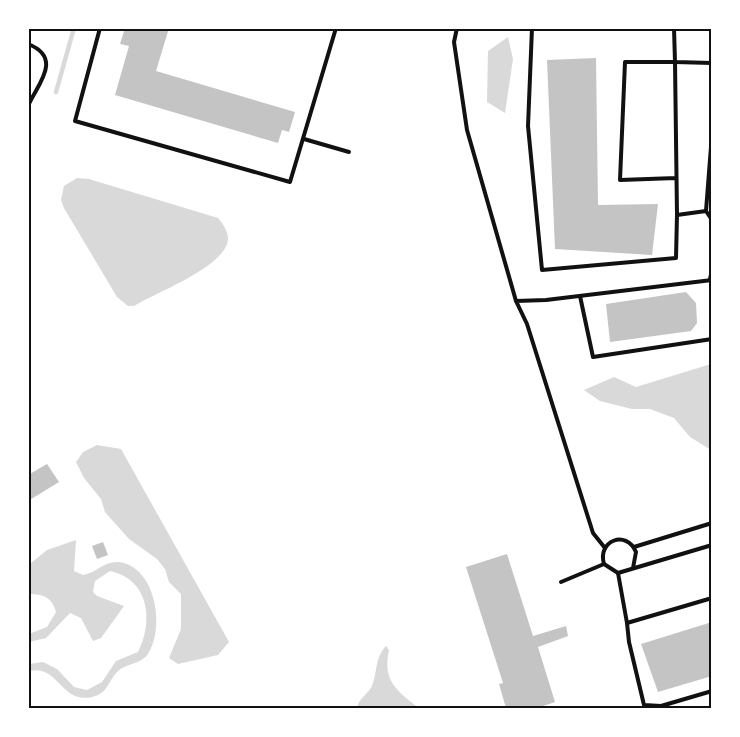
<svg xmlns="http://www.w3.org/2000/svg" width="740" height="737" font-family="Mulish,sans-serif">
<rect width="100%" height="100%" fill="#fff"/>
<!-- water -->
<g fill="#d9d9d9">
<polygon points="508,37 513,59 505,113 487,102 488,51"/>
<path d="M77,178l12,1 129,39c5,6 10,13 10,21 -1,27 -73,54 -94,67h-6l-11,-9 -53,-89 -3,-8 3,-14z"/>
<polygon points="711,364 711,450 690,437 674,418 650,409 632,409 600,401 584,390 614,377 636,387"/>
<polygon points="97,445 121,449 229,642 218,655 178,664 169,658 181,629 181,594 169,582 165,569 157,559 129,539 105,512 101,499 84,478 76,462 83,452"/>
<path d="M76,540l-2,31 9,4c13,-2 20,-13 34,-13 38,2 49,65 31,92 -8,11 -22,9 -31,18 -9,10 -10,22 -25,25 -32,7 -32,-32 -63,-26v-7l14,-2 14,7 17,18 13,3 15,-8 14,-21 22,-9c16,-31 11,-73 -28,-81l-15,10 -2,11 4,4 27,10 -23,32 -8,3 -12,-23 -11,-5 -24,25 -17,4v-8l18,-7 9,-15c-4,-15 -13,-18 -27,-18l1,-30 17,-14z"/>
<path d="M386,646l3,4c-7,31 8,41 30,58h-62c2,-9 9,-13 14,-20 7,-14 3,-30 15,-42z"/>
</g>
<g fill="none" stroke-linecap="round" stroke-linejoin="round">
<!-- stream -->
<polyline stroke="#d9d9d9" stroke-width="4.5" points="56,92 74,28"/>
</g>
<!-- building -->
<g fill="#c4c4c4">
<polygon points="125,28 169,28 156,71 295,112 289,132 282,130 278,143 115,95 129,46 120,44"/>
<polygon points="596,58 598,205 658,204 652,255 555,249 547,60"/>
<polygon points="686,292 696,303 697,323 691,331 610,342 606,304"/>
<polygon points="47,464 59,482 28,501 28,475"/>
<polygon points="103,542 108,555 97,559 92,546"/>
<polygon points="507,554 533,636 566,626 568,636 538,647 555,702 537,708 506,708 499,684 503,683 466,567"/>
<polygon points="712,622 712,676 658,692 641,644"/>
</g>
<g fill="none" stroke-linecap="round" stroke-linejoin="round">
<!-- service -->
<g stroke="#111" stroke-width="4">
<polyline points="100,28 75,121 290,182 336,28"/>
<polyline points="457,28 454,42 467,130 516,301"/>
<polyline points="532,28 528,126 542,270 676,258 677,215"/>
<polyline points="674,28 675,62 712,63"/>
<path d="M28,44c36,14 9,41 0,62"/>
<polyline points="712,134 706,211 712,220"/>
<polyline points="304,139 349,152"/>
<polyline points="676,178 620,180 625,62 675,62 677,215 706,211"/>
<polyline points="710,279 712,270"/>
<polyline points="580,296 593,357 712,339"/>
<polyline points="634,547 712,523"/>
<polyline points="605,548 593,533 527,324 516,301 546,300 712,280"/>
<path d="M633,568l3,-16c-10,-23 -39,-11 -32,12l14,9 94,-28"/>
<polyline points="618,573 627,623 712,598"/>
<polyline points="561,582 604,564"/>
<polyline points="627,623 629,642 644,705 661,706 712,691"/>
</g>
</g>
<!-- border -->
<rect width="740" height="737" fill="none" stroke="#ffffff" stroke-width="60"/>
<rect x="30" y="30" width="680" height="677" fill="none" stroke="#111" stroke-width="2"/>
</svg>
